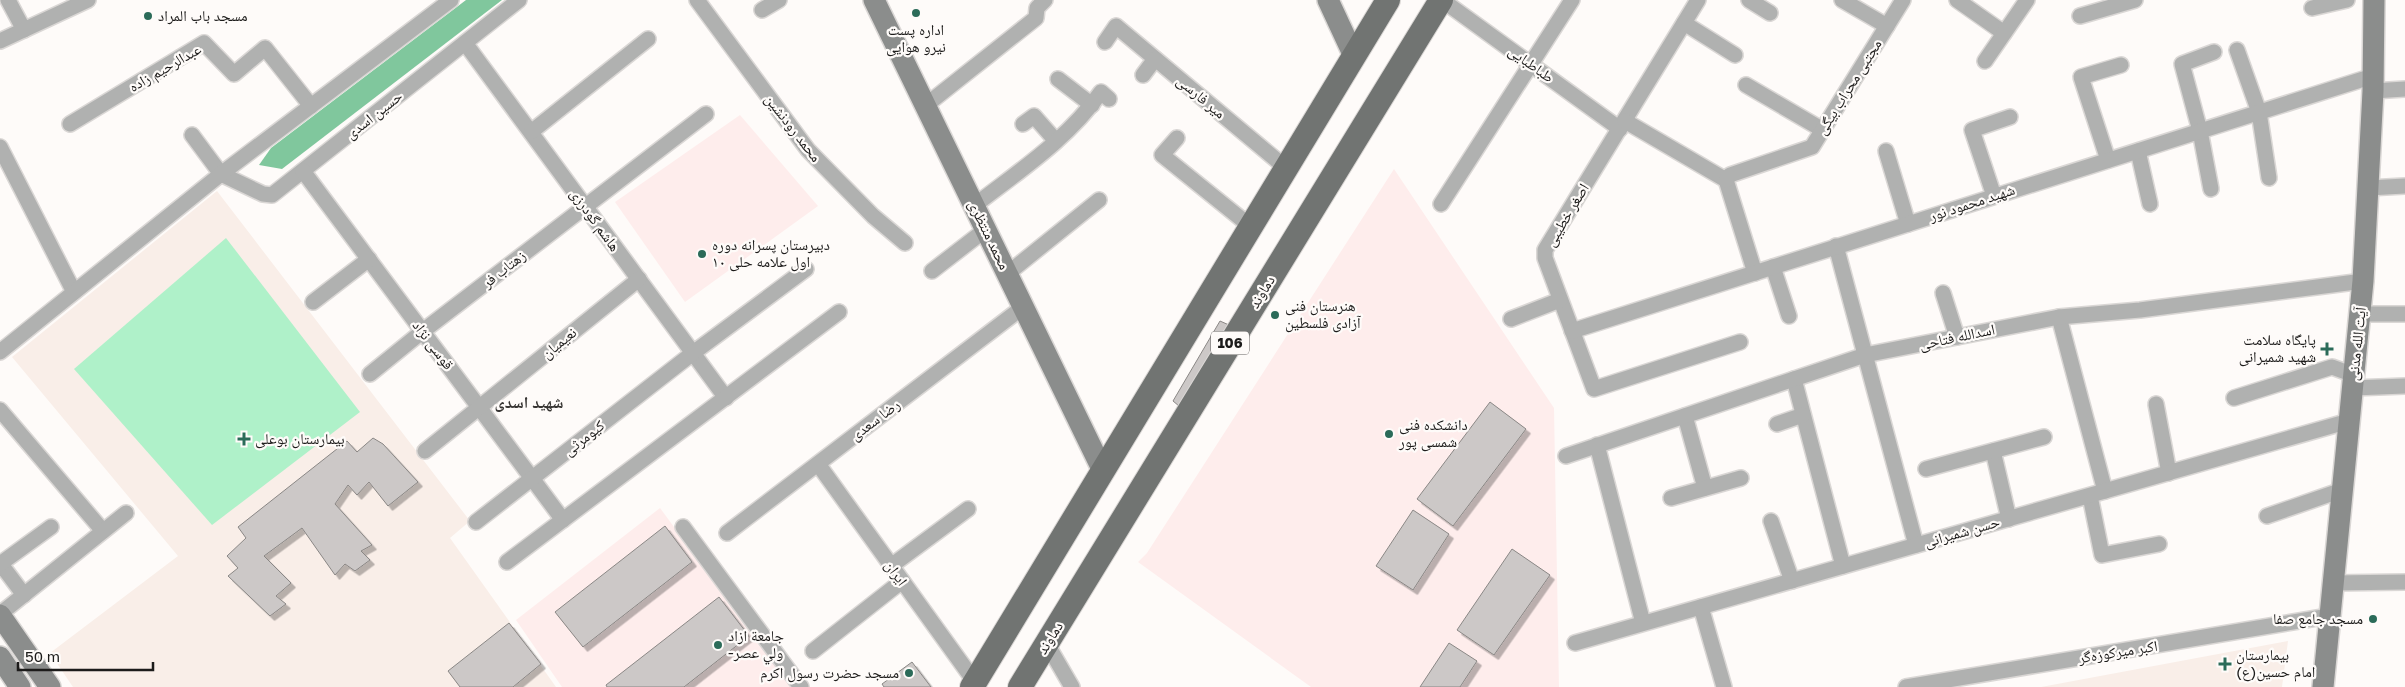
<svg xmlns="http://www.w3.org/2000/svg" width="2405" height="687" font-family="'Golos Text','Noto Naskh Arabic',sans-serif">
<defs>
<filter id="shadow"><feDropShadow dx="4.5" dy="4.5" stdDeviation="0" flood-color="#0004"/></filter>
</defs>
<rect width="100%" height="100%" fill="#fefbf9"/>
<!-- built -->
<g fill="#f9eee8">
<polygon points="217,191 470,521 450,538 556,687 73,687 50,653 178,556 12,357"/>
<polygon points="2288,641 2282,687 2041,687"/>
</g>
<!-- education -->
<g fill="#feedec">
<polygon points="740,115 818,206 685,302 615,202"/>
<polygon points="1394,169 1554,408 1559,687 1311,687 1138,562 1147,553"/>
<polygon points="660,508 792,687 562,687 516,620"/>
</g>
<!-- green -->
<polygon fill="#aff1c9" points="226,238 360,412 212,525 74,369"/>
<!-- forest -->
<polygon fill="#80c79d" points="466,0 502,0 282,169 259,165 271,148"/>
<!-- building -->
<g fill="#ccc8c7" stroke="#8a8785" filter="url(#shadow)">
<polygon points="1220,321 1229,325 1179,406 1173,401"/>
<polygon points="1490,402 1526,429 1453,526 1417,499"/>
<polygon points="373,438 383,444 418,482 388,506 369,482 357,495 348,485 335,504 372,545 361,551 370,560 355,571 345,564 335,575 302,528 264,556 291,583 276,596 286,604 270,616 228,576 238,568 227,556 246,538 238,527 347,441 357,452"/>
<polygon points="1413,510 1449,534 1413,590 1376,566"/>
<polygon points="665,526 692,562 583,647 555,612"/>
<polygon points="1512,549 1550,575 1494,655 1457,630"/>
<polygon points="719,597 749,636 684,687 607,687 606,685"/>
<polygon points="509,623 541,664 513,687 460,687 448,671"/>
<polygon points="1449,643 1477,661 1460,687 1420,687"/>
<polygon points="912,662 931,687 884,687 882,684"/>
</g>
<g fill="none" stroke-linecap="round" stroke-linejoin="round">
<defs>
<g id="street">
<polyline points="8,0 24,30"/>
<polyline points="697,0 808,150 873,216 905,243"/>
<polyline points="1442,0 1620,129"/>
<polyline points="1698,0 1545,250 1545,258 1594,389 1740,342"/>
<polyline points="1749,0 1770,13"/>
<polyline points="1842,0 1887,26"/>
<polyline points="1957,0 2004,33"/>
<polyline points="2312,8 2347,0"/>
<polyline points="762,10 779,0"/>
<polyline points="2080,16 2135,0"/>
<polyline points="1684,23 1735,55"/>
<polyline points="0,41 88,0"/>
<polyline points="1105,42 1116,26 1286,168"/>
<polyline points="465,43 726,398"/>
<polyline points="2237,50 2259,112 2269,178"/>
<polyline points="1985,61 2027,0"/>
<polyline points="1143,75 1155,59"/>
<polyline points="1058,79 1092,105"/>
<polyline points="1746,85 1823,130"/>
<polyline points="2373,91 2405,89"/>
<polyline points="925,106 1036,18 1037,8 1045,0"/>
<polyline points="1625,121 1726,180 1755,273"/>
<polyline points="70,124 204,43 234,74 265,48 311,106"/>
<polyline points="1023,124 1034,116 1056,141"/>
<polyline points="531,132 648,39"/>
<polyline points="192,135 221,174 263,194 272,195 519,0"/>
<polyline points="1177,138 1162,155 1250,226"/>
<polyline points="0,147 74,292"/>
<polyline points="1886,151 1908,224"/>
<polyline points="2138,151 2150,204"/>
<polyline points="2108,160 2081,77 2121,65"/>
<polyline points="303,171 563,520"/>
<polyline points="1726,180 1730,175 1812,147 1903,0"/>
<polyline points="2368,188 2405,186"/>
<polyline points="2211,189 2200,131 2182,64 2214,52"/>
<polyline points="1994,196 1972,130 2010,117"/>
<polyline points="1441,204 1572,0"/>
<path d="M974,206c45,-35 94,-67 127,-114l8,7"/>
<polyline points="1836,246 1916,545"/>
<polyline points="1773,267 1789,316"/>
<polyline points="932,271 985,230"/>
<polyline points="1007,274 1099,200"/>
<polyline points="1943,293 1957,337"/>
<polyline points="313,302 369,259"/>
<polyline points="2361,314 2405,314"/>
<polyline points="2059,317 2105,491"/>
<polyline points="1511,319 1560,300"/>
<polyline points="1572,331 2373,76"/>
<polyline points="0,352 221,174 451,0"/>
<polyline points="370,374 423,331 706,114"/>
<polyline points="1794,379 1843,566"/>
<polyline points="2353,388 2405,386"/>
<polyline points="2234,398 2332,367 2354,375"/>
<polyline points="2156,404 2169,473"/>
<polyline points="0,410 103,531"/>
<polyline points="1685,416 1705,488"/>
<polyline points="1777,424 1803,415"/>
<polyline points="1597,445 1643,623"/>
<polyline points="425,451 639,279"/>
<polyline points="1993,451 2009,519"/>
<polyline points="1566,456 1865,355 2059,317 2140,310 2363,281"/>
<polyline points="818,464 975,682"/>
<polyline points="1926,469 2044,437"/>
<polyline points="2090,496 2102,555 2159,544"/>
<polyline points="1671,498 1741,478"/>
<polyline points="2267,516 2342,490"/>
<polyline points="1771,521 1792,581"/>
<polyline points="476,522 693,353 806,269"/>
<polyline points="683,527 801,687"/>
<polyline points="727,533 1023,307"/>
<polyline points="507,562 839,312"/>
<polyline points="0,563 24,595"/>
<polyline points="0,564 51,527"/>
<polyline points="891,566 968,509"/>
<polyline points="2333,583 2405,582"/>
<polyline points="1701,607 1724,687"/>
<polyline points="0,614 126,513"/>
<polyline points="1575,643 2349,421"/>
<polyline points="1047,644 1072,687"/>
<polyline points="813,651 902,581"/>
<polyline points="1906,687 2329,616"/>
</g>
<g id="secondary">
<polyline points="874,0 1103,471"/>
<polyline points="1328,0 1354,56"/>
<polyline points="0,615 50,687"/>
<polyline points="0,657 20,687"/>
<polyline points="2323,687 2363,281 2373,91 2374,0"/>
</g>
<g id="primary">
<polyline points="972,687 1388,0"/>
<polyline points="1020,687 1441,0"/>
</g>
</defs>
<!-- street casing -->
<use href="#street" stroke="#dad7d5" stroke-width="18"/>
<!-- secondary casing -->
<use href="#secondary" stroke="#dad7d5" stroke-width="24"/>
<!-- primary casing -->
<use href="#primary" stroke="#dad7d5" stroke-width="26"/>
<!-- street -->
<use href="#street" stroke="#b0b1b0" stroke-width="15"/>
<!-- secondary -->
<use href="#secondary" stroke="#8b8d8c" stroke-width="21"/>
<!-- primary -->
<use href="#primary" stroke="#717472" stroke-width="24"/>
</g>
<!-- markers -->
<g fill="#2b6b59" stroke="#fefbf9" stroke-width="2">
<circle cx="916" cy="13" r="5"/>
<circle cx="148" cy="16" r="5"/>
<circle cx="702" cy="254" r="5"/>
<circle cx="1275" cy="315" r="5"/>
<path d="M2324.5 341.5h5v5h5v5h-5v5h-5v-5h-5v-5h5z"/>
<circle cx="1389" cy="434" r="5"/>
<path d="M241.5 431.5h5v5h5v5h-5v5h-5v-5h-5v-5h5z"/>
<circle cx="2373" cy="619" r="5"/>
<circle cx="718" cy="645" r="5"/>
<path d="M2222.5 656.5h5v5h5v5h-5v5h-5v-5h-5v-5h5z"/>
<circle cx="909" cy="673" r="5"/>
</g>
<g text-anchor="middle" stroke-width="4.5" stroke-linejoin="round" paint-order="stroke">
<!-- shield labels -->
<rect fill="#fefbf9" stroke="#605e5d" stroke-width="1" x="1211" y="331.5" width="38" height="23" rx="4"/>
<g font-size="14" font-weight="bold" fill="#1c1b1a">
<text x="1230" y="348">106</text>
</g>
<!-- poi labels -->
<g font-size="15" fill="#1c1b1a" stroke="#fefbf9" text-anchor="start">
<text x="158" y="21">مسجد باب المراد</text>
<text x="916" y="35" text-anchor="middle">اداره پست<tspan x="916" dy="17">نیرو هوایی</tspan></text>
<text x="712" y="250">دبیرستان پسرانه دوره<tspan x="712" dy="17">اول علامه حلی ۱۰</tspan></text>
<text x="1285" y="311">هنرستان فنی<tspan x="1285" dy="17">آزادی فلسطین</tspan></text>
<text x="2316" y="345" text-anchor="end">پایگاه سلامت<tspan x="2316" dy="17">شهید شمیرانی</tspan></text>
<text x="1399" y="430">دانشکده فنی<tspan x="1399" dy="17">شمسی پور</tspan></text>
<text x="255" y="444">بیمارستان بوعلی</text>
<text x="2363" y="624" text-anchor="end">مسجد جامع صفا</text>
<text x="728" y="641">جامعة ازاد<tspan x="728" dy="17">-ولي عصر</tspan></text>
<text x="2236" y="660">بیمارستان<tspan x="2236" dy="17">امام حسین(ع)</tspan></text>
<text x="899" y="678" text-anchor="end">مسجد حضرت رسول اکرم</text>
</g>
<!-- street labels -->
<g font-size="15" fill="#1c1b1a" stroke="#fefbf9">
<text transform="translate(1531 64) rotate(36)" y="5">طباطبایی</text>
<text transform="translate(165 68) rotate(-30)" y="5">عبدالرحیم زاده</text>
<text transform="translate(1849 87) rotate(-58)" y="5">مجتبی محراب بیگی</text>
<text transform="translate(1201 97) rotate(40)" y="5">میر فارسی</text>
<text transform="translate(374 115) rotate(-38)" y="5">حسین اسدی</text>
<text transform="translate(793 128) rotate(52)" y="5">محمد رودنشین</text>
<text transform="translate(1972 203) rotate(-18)" y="5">شهید محمود نور</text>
<text transform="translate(1567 215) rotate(-59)" y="5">اصغر خطیبی</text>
<text transform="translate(595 220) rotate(54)" y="5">هاشم گودرزی</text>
<text transform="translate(989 235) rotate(64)" y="5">محمد منتظری</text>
<text transform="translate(504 269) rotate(-38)" y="5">زهتاب فر</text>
<text transform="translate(1262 292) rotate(-59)" y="5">دماوند</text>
<text transform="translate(1957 337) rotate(-12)" y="5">اسدالله فتاحی</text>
<text transform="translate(559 343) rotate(-39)" y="5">نعیمیان</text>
<text transform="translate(2357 344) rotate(-84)" y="5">آیت الله مدنی</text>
<text transform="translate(433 345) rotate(53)" y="5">قوسی نژاد</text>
<text transform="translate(875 420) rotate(-37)" y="5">رضا سعدی</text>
<text transform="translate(584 438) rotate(-38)" y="5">کیومرثی</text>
<text transform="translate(1962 532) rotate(-16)" y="5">حسن شمیرانی</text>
<text transform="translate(896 573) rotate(54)" y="5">ایران</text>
<text transform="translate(1050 638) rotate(-58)" y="5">دماوند</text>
<text transform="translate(2118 652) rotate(-9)" y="5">اکبر میرکوزه‌گر</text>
</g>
<!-- neighbourhood labels -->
<g font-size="16" font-weight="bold" fill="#373533" stroke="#fefbf9">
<text x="529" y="408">شهید اسدی</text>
</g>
</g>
<!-- scale -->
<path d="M18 662v8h135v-8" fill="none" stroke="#1c1b1a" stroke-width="2.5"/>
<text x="25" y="662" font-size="15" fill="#1c1b1a" stroke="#fefbf9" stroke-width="4" paint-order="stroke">50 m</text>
</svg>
